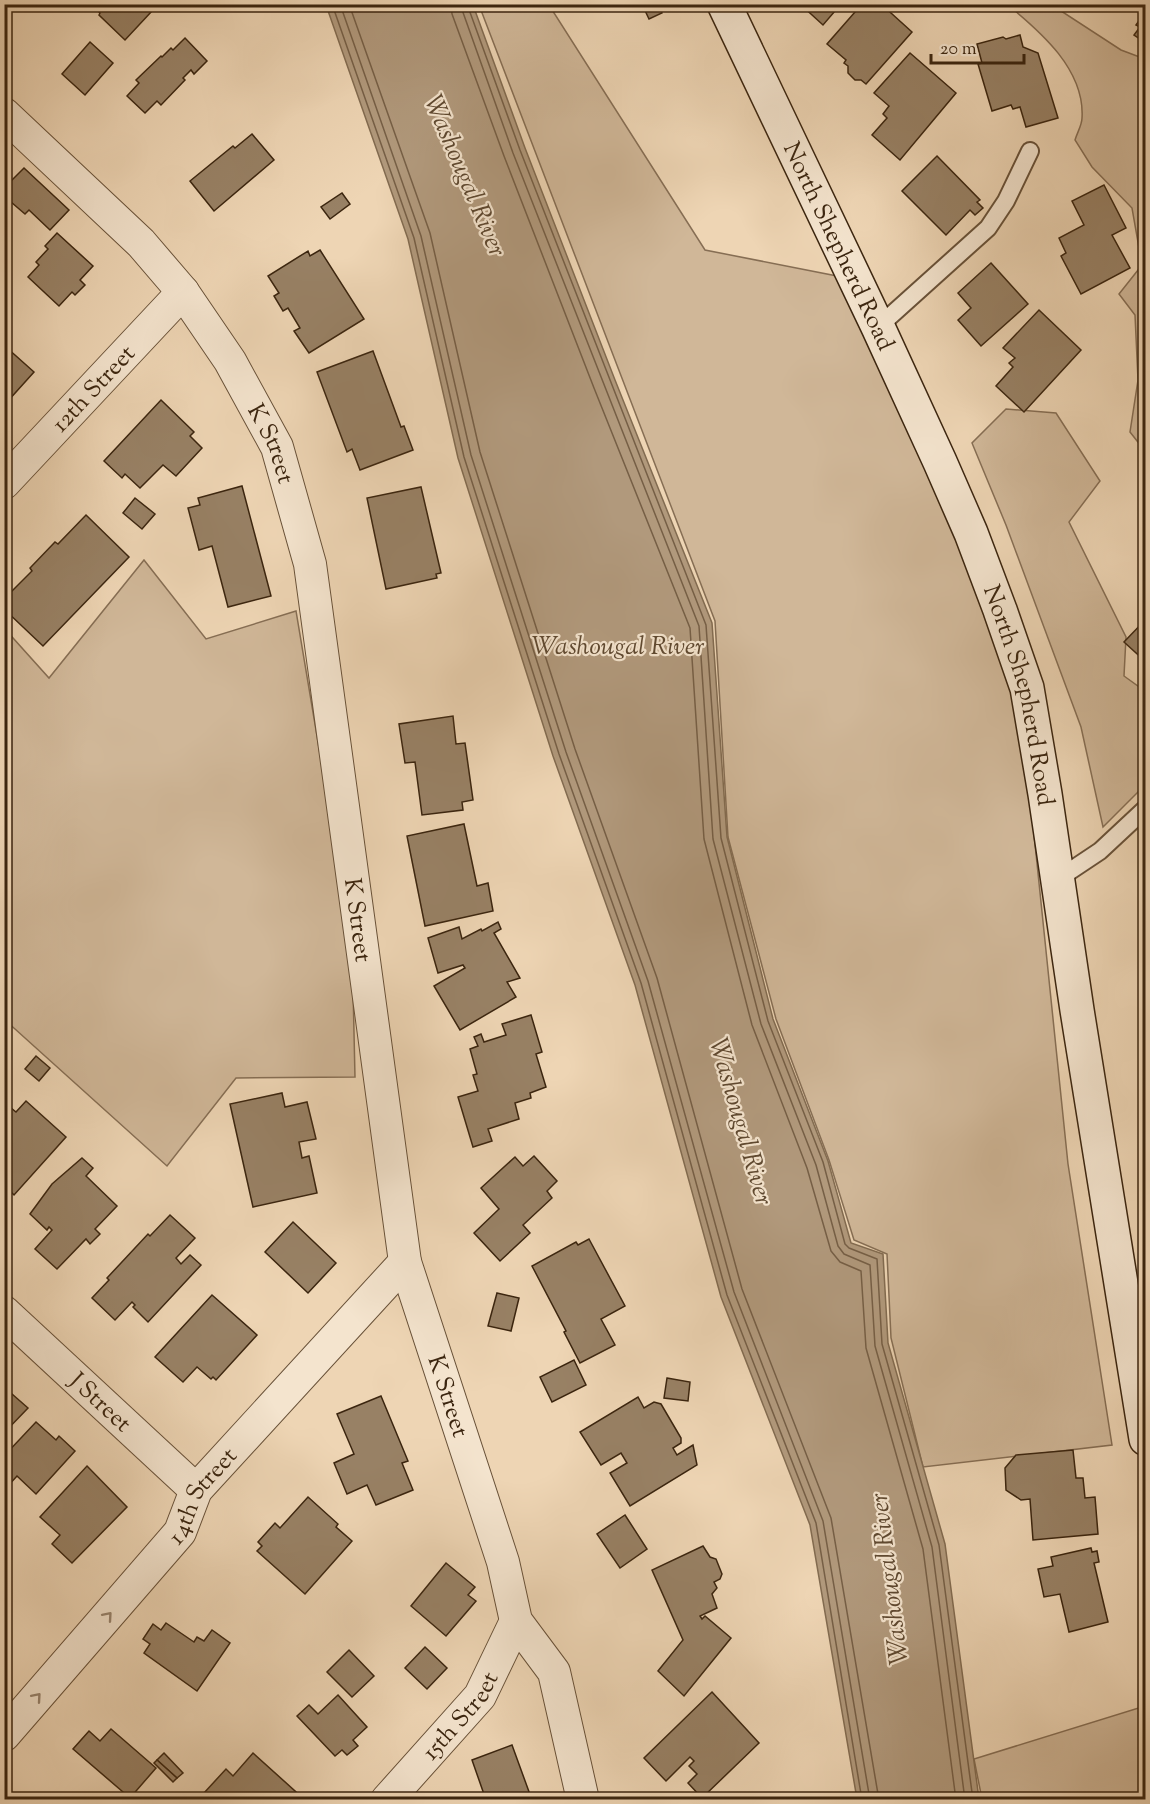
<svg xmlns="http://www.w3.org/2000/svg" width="1150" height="1804" font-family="'Sorts Mill Goudy',serif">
<rect width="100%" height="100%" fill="#eed5b4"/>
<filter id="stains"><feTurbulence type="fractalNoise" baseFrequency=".00333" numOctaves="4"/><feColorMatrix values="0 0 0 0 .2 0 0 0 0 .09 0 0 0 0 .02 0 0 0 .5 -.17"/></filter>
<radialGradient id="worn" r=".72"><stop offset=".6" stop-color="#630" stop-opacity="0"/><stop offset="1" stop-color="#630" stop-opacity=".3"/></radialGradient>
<!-- green -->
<g fill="#d0b798" stroke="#866e54" stroke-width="1.5">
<polygon points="479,5 549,5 705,250 847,278 1019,689 1068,1164 1112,1445 923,1467 891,1338 887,1254 854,1240 829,1160 776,1019 728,837 715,621"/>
<path d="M1008,5h44l69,45 24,9v392l-15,-19 8,-52 -3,-65 -16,-21 23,-29 -10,-57 -40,-41 -17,-27c2,-7 7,-15 7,-22 3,-48 -41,-86 -74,-113z"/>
<polygon points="1006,409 1056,413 1100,481 1069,522 1126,637 1124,676 1146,692 1145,785 1103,827 1081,727 1006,525 972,443"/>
<polygon points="144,560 206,639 296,611 322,766 353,988 355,1077 236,1078 167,1166 5,1020 4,628 49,678"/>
<polygon points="1145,1706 1145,1799 982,1799 974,1759"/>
</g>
<!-- water -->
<polygon fill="#b1997c" stroke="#826b50" stroke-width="1.5" points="326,5 473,5 525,148 615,380 712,623 727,837 773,1019 828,1161 851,1243 883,1254 888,1343 945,1544 979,1799 857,1799 810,1525 721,1297 635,985 553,756 458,458 408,239"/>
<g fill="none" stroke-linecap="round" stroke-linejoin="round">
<!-- shore -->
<g stroke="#765f46" stroke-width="1.5">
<polyline points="332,4 414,238 464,457 559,754 641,983 727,1295 816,1523 862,1800"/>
<polyline points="340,4 421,236 471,455 566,752 648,981 734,1292 823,1521 870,1800"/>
<polyline points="349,4 430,233 480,452 575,749 657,978 742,1289 831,1518 879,1800"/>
<polyline points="451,4 452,14 504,156 594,388 690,628 704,839 752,1025 807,1168 831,1251 840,1262 861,1271 866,1348 923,1549 956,1800"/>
<polyline points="460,4 513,153 699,626 713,839 761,1024 816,1165 838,1246 844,1254 870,1265 875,1346 932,1547 965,1800"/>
<polyline points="467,4 520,150 706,625 721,838 768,1021 823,1162 845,1244 849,1248 877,1259 882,1344 939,1545 973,1800"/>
</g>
</g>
<!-- building -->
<g fill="#988165" stroke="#3b250f" stroke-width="1.5">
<polygon points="91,4 145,4 152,11 125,40 99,15 100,13"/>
<polygon points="642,4 658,4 662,13 649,19"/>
<polygon points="800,4 841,4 823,25"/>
<polygon points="862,4 881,4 912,32 866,84 861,80 855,80 848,73 848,66 844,63 846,60 827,44"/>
<polygon points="1146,11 1146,43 1134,35 1140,27 1136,25"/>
<polygon points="1020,35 1023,47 1038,53 1058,118 1026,127 1020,107 1013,109 1011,105 992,111 978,64 982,63 977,44 1003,37 1006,39"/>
<polygon points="185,38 207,61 194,74 191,70 183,78 185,80 161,105 157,101 145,113 127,96 139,83 136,80 161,56 162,57 171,48 173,50"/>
<polygon points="90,42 113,63 85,95 62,74"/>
<polygon points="910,53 956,93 900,160 872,135 887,118 883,114 889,106 874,93"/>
<polygon points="252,134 274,160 214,211 190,181 233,146 235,148"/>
<polygon points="937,156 980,200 977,202 983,208 975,215 970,210 946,235 902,191"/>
<polygon points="24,168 69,210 50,230 29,210 25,214 4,196 4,188"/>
<polygon points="1104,185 1126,228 1112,235 1130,268 1081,294 1061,256 1066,253 1059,238 1084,225 1072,201"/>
<polygon points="342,193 350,204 330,219 321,207"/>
<polygon points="57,233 93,266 80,280 85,285 75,295 72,292 59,306 28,277 39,265 36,262 48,249 45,246"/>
<polygon points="320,250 364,319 309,353 294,331 300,328 288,308 283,311 274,296 279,293 268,276 308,251 310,256"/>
<polygon points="991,263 1028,304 981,346 958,320 971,308 958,293"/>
<polygon points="1039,310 1081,350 1024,412 996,386 1013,367 1009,363 1015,358 1003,348"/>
<polygon points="4,335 11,342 6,347 34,372 7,402 4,400"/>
<polygon points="373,351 401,427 404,426 413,450 360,470 352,449 347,452 317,372"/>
<polygon points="161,400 194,432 190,436 202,448 176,476 163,465 140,488 125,474 122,478 104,461"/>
<polygon points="242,486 271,596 228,607 212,546 199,550 188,508 200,505 198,498"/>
<polygon points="421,487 441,573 436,574 437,578 386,589 367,498"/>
<polygon points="135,498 155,514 142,529 123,513"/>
<polygon points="86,515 129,557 43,646 4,609 4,599 32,571 30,568 55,542 58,544"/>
<polygon points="1146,619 1146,662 1124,642"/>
<polygon points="453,716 456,744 465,743 473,800 462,802 463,810 422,815 415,762 405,763 399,724"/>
<polygon points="464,824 477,886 488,883 493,911 425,926 407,836"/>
<polygon points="498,922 501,929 494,933 520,978 507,982 516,997 460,1030 434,986 465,968 463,965 438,973 428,938 459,927 462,939 481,929 482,931"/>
<polygon points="531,1015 542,1052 536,1054 546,1087 530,1093 531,1098 515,1103 519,1119 488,1129 492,1141 473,1147 458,1097 478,1091 473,1075 477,1074 470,1049 478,1046 474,1037 481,1034 484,1042 506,1035 502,1024"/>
<polygon points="1146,1024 1146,1043 1141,1025"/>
<polygon points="36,1056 50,1068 39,1081 25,1069"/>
<polygon points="282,1093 285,1107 307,1102 316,1139 299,1142 302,1158 309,1156 317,1193 253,1207 230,1104"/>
<polygon points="26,1101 66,1137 14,1195 11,1192 6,1199 4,1115 11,1108 16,1112"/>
<polygon points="534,1156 557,1181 547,1191 552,1198 523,1225 530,1233 500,1261 474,1233 499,1209 481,1188 515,1157 523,1166"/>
<polygon points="82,1158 93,1168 86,1176 117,1206 95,1229 100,1234 90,1244 86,1239 57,1269 35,1249 52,1230 49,1227 47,1230 30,1214 52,1184"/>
<polygon points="170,1215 195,1238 176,1258 181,1264 190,1255 201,1265 148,1322 133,1307 135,1305 132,1302 115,1320 92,1298 109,1280 107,1278 148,1234 150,1236"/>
<polygon points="293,1222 336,1263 308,1293 265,1252"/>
<polygon points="589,1239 625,1306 601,1319 615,1345 580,1363 564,1332 566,1331 532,1266 576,1242 578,1245"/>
<polygon points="497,1293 519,1298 511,1331 488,1326"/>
<polygon points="212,1295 257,1335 216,1380 213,1377 211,1379 197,1367 183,1382 155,1357"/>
<polygon points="574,1360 586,1385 552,1402 540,1377"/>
<polygon points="667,1378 690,1382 688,1401 664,1398"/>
<polygon points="4,1387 28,1408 4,1433"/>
<polygon points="381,1396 408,1461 402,1463 413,1490 376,1505 367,1485 347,1494 334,1463 354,1454 337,1414"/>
<polygon points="638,1397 644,1408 654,1402 661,1404 681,1438 681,1443 673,1448 677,1455 693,1445 697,1465 630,1506 610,1473 627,1463 621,1453 601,1465 580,1432"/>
<polygon points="36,1422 56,1440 59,1436 75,1451 36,1494 17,1476 7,1487 4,1484 4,1456"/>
<polygon points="1073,1450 1076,1478 1083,1478 1085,1498 1095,1497 1098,1534 1033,1540 1030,1499 1021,1500 1006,1490 1005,1468 1016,1455"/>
<polygon points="87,1466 127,1507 72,1563 52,1544 60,1535 40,1517"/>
<polygon points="308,1497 338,1524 336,1527 352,1541 305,1594 257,1551 262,1546 258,1542 275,1523 280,1528"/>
<polygon points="625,1515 647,1549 620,1568 597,1534"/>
<polygon points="703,1546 710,1557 716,1559 722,1574 720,1579 714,1582 717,1588 712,1594 717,1608 700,1616 702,1619 705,1616 731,1638 684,1696 658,1671 683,1640 652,1570"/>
<polygon points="1091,1548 1092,1552 1097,1551 1099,1562 1094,1563 1108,1622 1069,1632 1060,1594 1044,1597 1038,1569 1053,1566 1051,1557"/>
<polygon points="446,1563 475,1587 468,1595 476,1601 446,1636 411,1606"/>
<polygon points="166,1623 194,1642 197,1637 204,1641 212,1630 230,1643 197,1691 144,1653 150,1644 143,1639 153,1624 161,1630"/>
<polygon points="425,1647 447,1668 427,1689 405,1668"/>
<polygon points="349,1650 374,1676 352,1697 327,1672"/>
<polygon points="712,1692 759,1743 702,1798 688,1783 697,1774 689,1766 694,1761 690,1757 666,1781 644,1758"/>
<polygon points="338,1695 367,1727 353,1740 358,1746 347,1755 342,1750 335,1756 297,1716 309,1705 318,1714"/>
<polygon points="111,1729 156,1768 130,1798 73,1749 89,1731 100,1741"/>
<polygon points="512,1745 532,1800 486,1800 472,1760"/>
<polygon points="164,1753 183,1773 177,1778 157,1760"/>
<polygon points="253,1753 305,1800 211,1800 204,1793 226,1769 233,1776"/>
<polygon points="157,1760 177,1778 173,1782 154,1763"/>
</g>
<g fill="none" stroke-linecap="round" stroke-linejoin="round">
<defs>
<g id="lane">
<polyline points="878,327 988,228 1006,201 1030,151"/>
<polyline points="1058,879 1100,851 1146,808"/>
</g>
<g id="street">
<path id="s1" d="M4,114l137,129 42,49 47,69 47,86 33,117 95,698 98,300 13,59 38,51 29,128"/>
<path id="s2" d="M4,483l179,-191"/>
<path id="s3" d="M4,1312l192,178"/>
<path id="s4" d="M4,1735l176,-203 16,-42 209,-228"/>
<path id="s5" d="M387,1800l93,-104 36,-75"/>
</g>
<g id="secondary">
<path id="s6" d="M724,4l154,323 62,135 31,71 29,77 27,78 18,106 32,216 69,429"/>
</g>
</defs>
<!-- lane casing -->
<use href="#lane" stroke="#685138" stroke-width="20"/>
<!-- street casing -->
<use href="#street" stroke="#685138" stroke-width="34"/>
<!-- secondary casing -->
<use href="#secondary" stroke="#3b250f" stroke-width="36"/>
<!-- lane -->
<use href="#lane" stroke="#f4e4ce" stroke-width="16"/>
<!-- street -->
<use href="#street" stroke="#f4e4ce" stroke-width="32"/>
<!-- secondary -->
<use href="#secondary" stroke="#f4e4ce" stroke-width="33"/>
</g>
<!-- one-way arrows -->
<defs><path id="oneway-chevron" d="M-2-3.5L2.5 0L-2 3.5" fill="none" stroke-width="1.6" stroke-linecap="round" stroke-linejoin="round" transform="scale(1.5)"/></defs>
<g stroke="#98846e">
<use href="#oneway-chevron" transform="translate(108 1616) rotate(-49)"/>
<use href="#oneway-chevron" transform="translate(37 1697) rotate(-49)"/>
</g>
<g text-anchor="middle" stroke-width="4.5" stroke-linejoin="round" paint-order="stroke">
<!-- street labels -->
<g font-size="24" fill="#3b250f" stroke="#f4e4ce">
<text dy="8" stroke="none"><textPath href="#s6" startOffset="268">North Shepherd Road</textPath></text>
<text dy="8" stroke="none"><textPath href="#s2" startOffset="130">12th Street</textPath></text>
<text dy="8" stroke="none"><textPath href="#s1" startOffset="429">K Street</textPath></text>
<text dy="8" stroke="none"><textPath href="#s6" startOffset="754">North Shepherd Road</textPath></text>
<text dy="8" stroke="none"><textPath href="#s1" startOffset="915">K Street</textPath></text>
<text dy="8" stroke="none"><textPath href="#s1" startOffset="1401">K Street</textPath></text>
<text dy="8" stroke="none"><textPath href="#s3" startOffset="132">J Street</textPath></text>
<text dy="8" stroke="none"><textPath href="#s4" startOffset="312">14th Street</textPath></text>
<text dy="8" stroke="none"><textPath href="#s5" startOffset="112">15th Street</textPath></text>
</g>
<!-- water labels -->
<g font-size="26" font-style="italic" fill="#5e4830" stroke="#f4e4ce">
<text transform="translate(466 175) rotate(67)" y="9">Washougal River</text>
<text x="618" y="654">Washougal River</text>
<text transform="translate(742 1121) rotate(74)" y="9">Washougal River</text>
<text transform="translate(888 1579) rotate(-97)" y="9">Washougal River</text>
</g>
</g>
<!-- margin -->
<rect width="1150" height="1804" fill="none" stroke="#eed5b4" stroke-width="24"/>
<rect x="6" y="6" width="1138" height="1792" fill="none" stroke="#3b250f" stroke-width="3"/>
<rect x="12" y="12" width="1126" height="1780" fill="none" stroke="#3b250f" stroke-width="1.5"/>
<!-- scale -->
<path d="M931 54v9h93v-9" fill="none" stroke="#3b250f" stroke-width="3"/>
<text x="940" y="54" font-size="18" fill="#3b250f" stroke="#f4e4ce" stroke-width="4.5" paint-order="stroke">20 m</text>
<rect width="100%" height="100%" filter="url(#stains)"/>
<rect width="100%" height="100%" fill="url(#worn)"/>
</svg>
